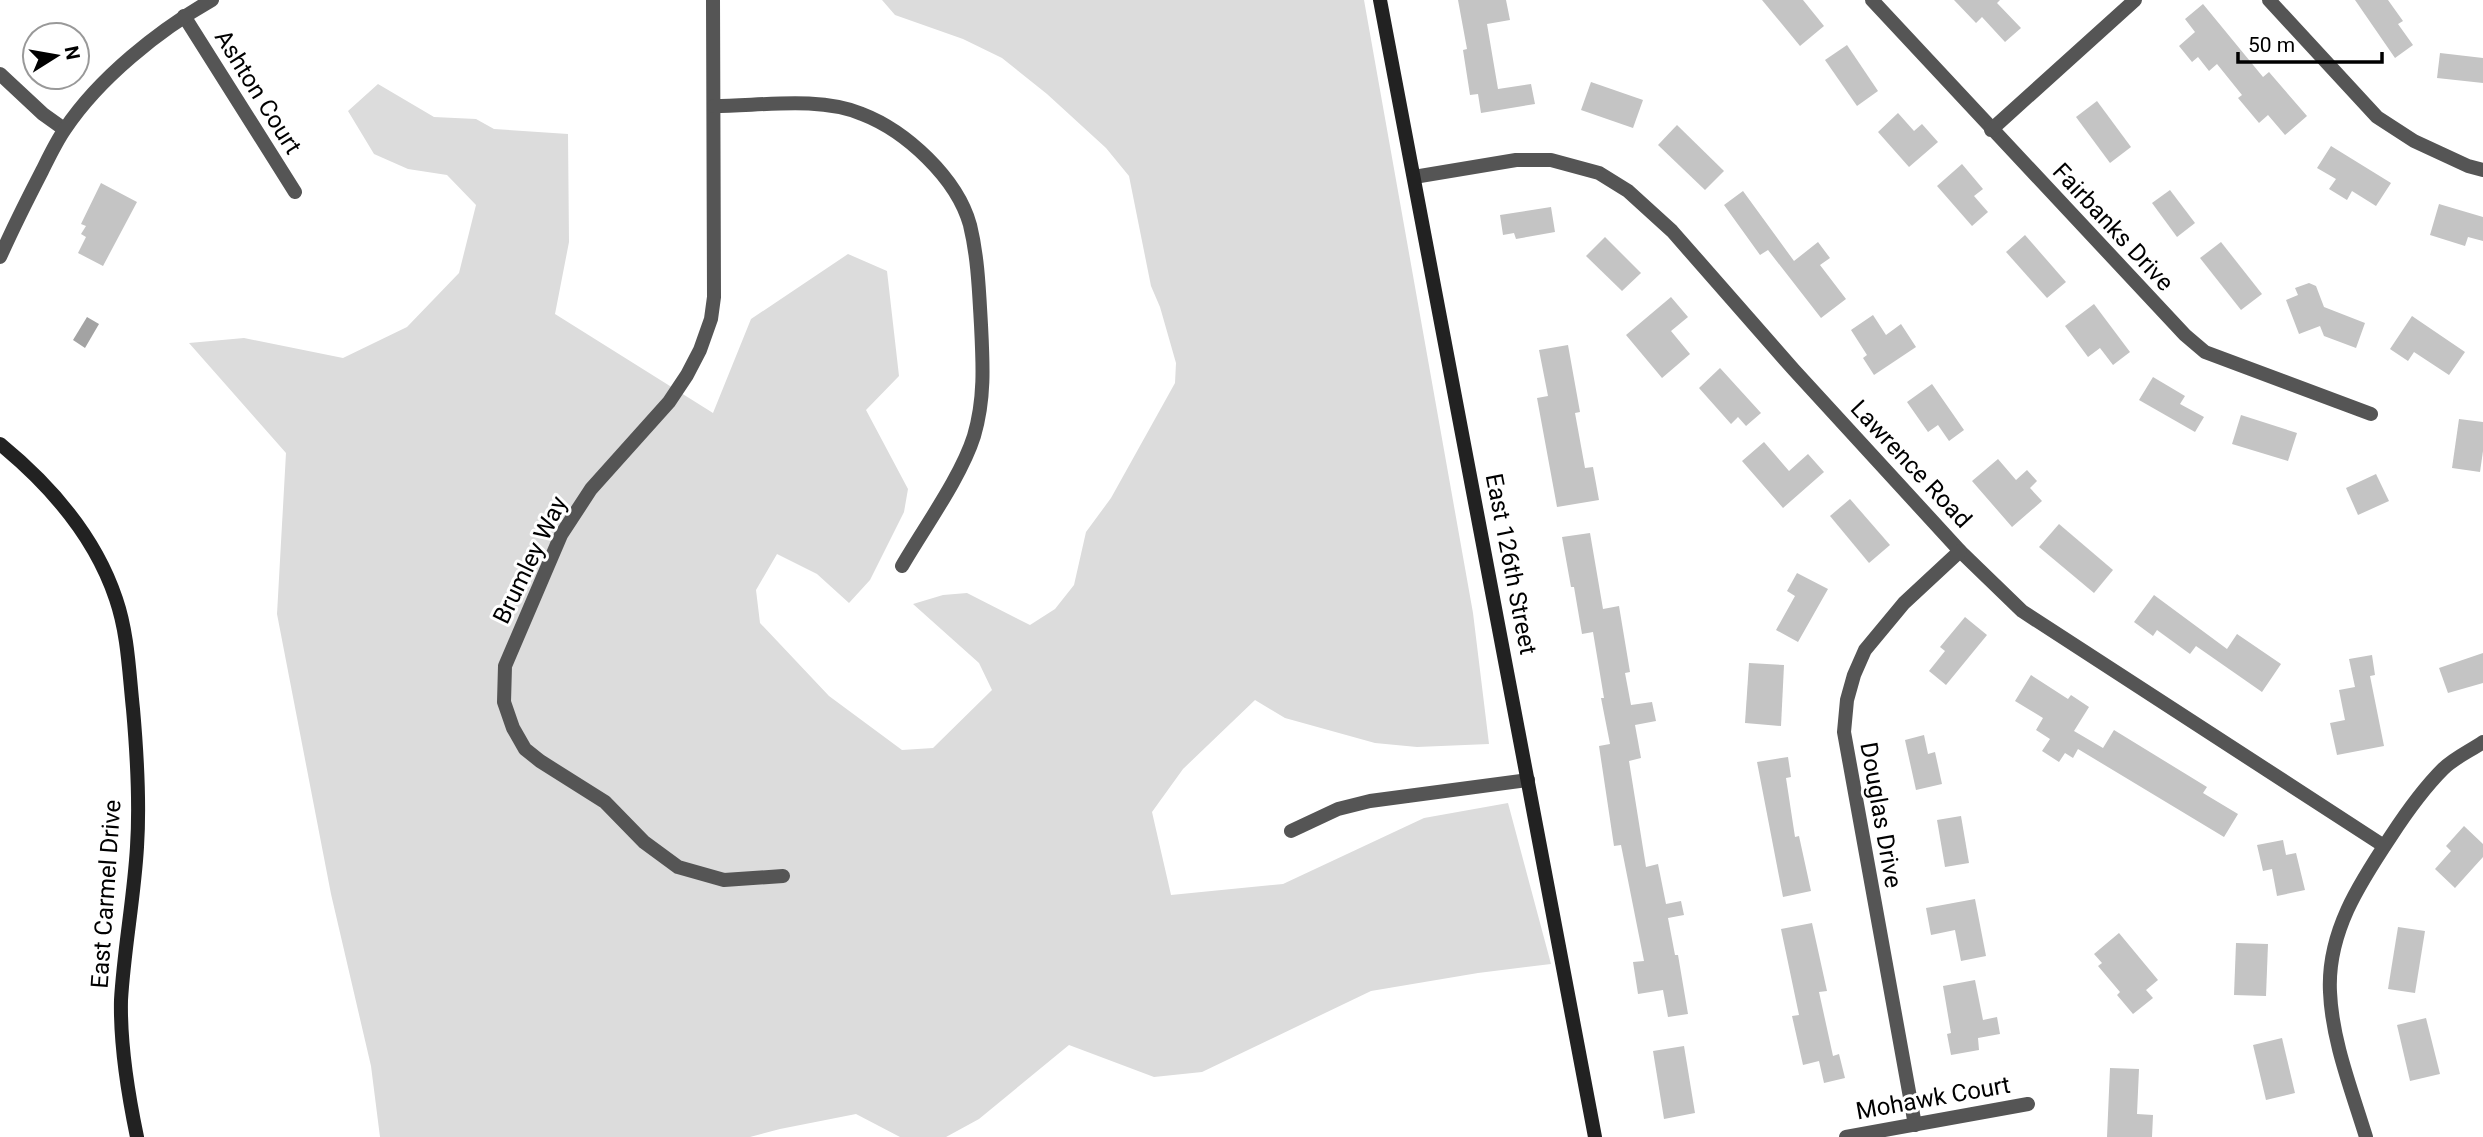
<svg xmlns="http://www.w3.org/2000/svg" width="2483" height="1137" font-family="Roboto,sans-serif">
<rect width="100%" height="100%" fill="#fff"/>
<!-- green -->
<polygon fill="#dcdcdc" points="882,0 1364,0 1473,613 1489,744 1417,747 1375,743 1285,718 1255,700 1183,769 1152,812 1171,895 1283,884 1424,818 1508,803 1551,964 1478,973 1371,991 1202,1072 1154,1077 1069,1045 979,1119 946,1137 900,1137 856,1114 780,1129 750,1137 380,1137 371,1066 331,894 277,614 286,453 189,343 244,338 343,358 407,327 459,273 476,205 447,175 408,169 374,154 348,111 378,84 434,117 476,119 494,129 568,134 569,242 555,314 713,413 751,319 848,254 887,271 899,376 866,410 908,489 904,512 870,580 849,603 817,574 777,554 756,590 760,623 829,696 902,750 933,748 992,690 979,663 913,604 943,595 967,593 1030,625 1055,609 1074,585 1086,532 1111,498 1175,383 1176,363 1160,307 1151,286 1129,176 1106,148 1047,94 1002,58 963,39 895,15"/>
<!-- water -->
<polygon fill="#a3a3a3" points="87,317 99,324 85,348 73,340"/>
<!-- building -->
<g fill="#c4c4c4">
<polygon points="1458,0 1506,0 1510,20 1487,24 1498,89 1531,84 1535,104 1481,113 1478,94 1470,95 1463,50 1467,49"/>
<polygon points="1762,0 1803,0 1824,26 1800,46"/>
<polygon points="1954,0 2000,0 1997,3 2021,28 2005,42 1982,17 1976,23"/>
<polygon points="2355,0 2388,0 2403,21 2398,24 2413,45 2395,58"/>
<polygon points="2203,4 2263,77 2269,72 2307,116 2285,135 2268,115 2259,123 2238,98 2242,95 2217,64 2209,71 2198,57 2192,62 2179,46 2195,32 2185,19"/>
<polygon points="1847,45 1878,91 1857,106 1825,60"/>
<polygon points="2440,53 2483,58 2483,83 2437,78"/>
<polygon points="1591,82 1643,100 1633,128 1581,110"/>
<polygon points="2097,101 2131,147 2110,163 2076,117"/>
<polygon points="1898,113 1914,131 1922,124 1938,142 1909,167 1878,132"/>
<polygon points="1677,125 1724,171 1705,190 1658,145"/>
<polygon points="2331,146 2391,183 2376,206 2352,191 2347,200 2329,189 2336,179 2317,168"/>
<polygon points="1962,164 1983,189 1974,196 1988,212 1972,226 1937,186"/>
<polygon points="101,183 137,202 103,266 78,253 86,237 81,234 86,226 81,224"/>
<polygon points="2170,190 2195,223 2177,237 2152,203"/>
<polygon points="1743,191 1794,261 1818,242 1830,258 1820,265 1846,299 1821,318 1768,250 1760,255 1724,205"/>
<polygon points="2439,204 2483,217 2483,241 2468,237 2465,246 2430,235"/>
<polygon points="1551,207 1555,232 1516,239 1514,233 1503,235 1500,215"/>
<polygon points="2025,235 2066,282 2047,298 2006,252"/>
<polygon points="1605,237 1641,273 1622,291 1586,256"/>
<polygon points="2221,242 2262,294 2241,310 2200,258"/>
<polygon points="2309,283 2316,286 2324,307 2365,323 2356,348 2324,336 2320,326 2299,334 2286,300 2298,295 2295,288"/>
<polygon points="1671,297 1688,317 1671,331 1690,354 1662,378 1626,335"/>
<polygon points="2094,304 2130,352 2113,365 2100,348 2088,357 2065,326"/>
<polygon points="1873,315 1886,335 1901,324 1916,347 1874,375 1863,358 1867,355 1851,330"/>
<polygon points="2412,316 2465,352 2449,375 2414,352 2408,361 2390,349"/>
<polygon points="1568,345 1580,412 1575,413 1585,468 1593,467 1599,500 1557,507 1537,398 1548,396 1539,350"/>
<polygon points="1720,368 1761,413 1746,426 1738,417 1731,424 1699,388"/>
<polygon points="2153,377 2185,396 2180,404 2204,417 2195,432 2139,400"/>
<polygon points="1932,384 1964,430 1949,441 1938,425 1928,432 1907,402"/>
<polygon points="2241,415 2297,433 2288,461 2232,444"/>
<polygon points="2459,419 2483,422 2483,451 2480,472 2452,468"/>
<polygon points="1764,442 1789,471 1808,454 1824,472 1783,508 1742,461"/>
<polygon points="1998,459 2016,480 2027,470 2037,481 2030,488 2042,501 2012,527 1972,481"/>
<polygon points="2376,474 2389,501 2358,515 2346,488"/>
<polygon points="1850,499 1890,545 1869,563 1830,516"/>
<polygon points="2059,524 2113,570 2094,593 2039,547"/>
<polygon points="1590,533 1603,609 1619,606 1630,672 1625,673 1631,705 1652,702 1656,721 1635,725 1641,758 1629,761 1646,867 1658,864 1666,904 1681,901 1684,915 1668,918 1675,955 1678,955 1688,1014 1668,1017 1663,990 1638,994 1633,962 1644,961 1621,845 1614,846 1599,746 1610,744 1601,698 1604,698 1593,632 1582,634 1574,587 1571,587 1562,537"/>
<polygon points="1797,573 1828,589 1798,642 1776,630 1795,596 1787,591"/>
<polygon points="2154,595 2227,649 2237,634 2281,664 2262,692 2196,646 2190,654 2157,630 2153,636 2134,622"/>
<polygon points="1965,617 1987,635 1946,685 1929,671 1945,651 1940,647"/>
<polygon points="2483,653 2483,683 2448,693 2439,668"/>
<polygon points="2372,655 2375,675 2370,676 2384,746 2337,755 2330,723 2345,720 2339,690 2355,687 2349,659"/>
<polygon points="1749,663 1784,665 1781,726 1745,723"/>
<polygon points="2031,675 2068,699 2071,695 2089,707 2074,731 2103,748 2114,730 2207,787 2203,793 2238,814 2224,837 2078,749 2073,758 2065,753 2059,762 2042,751 2050,739 2036,730 2043,718 2015,701"/>
<polygon points="1924,735 1928,754 1935,752 1942,784 1916,790 1905,740"/>
<polygon points="1788,757 1791,777 1786,778 1795,837 1799,836 1811,891 1783,897 1757,762"/>
<polygon points="1961,816 1969,863 1945,867 1937,820"/>
<polygon points="2464,826 2483,844 2483,857 2455,888 2435,869 2451,851 2446,846"/>
<polygon points="2283,840 2286,855 2296,853 2305,890 2277,896 2272,869 2263,871 2257,845"/>
<polygon points="1975,899 1986,956 1961,961 1955,930 1931,935 1926,908"/>
<polygon points="1812,923 1827,991 1819,992 1833,1056 1839,1054 1845,1078 1824,1083 1819,1061 1803,1065 1792,1016 1799,1015 1781,929"/>
<polygon points="2398,927 2425,931 2415,993 2388,989"/>
<polygon points="2119,933 2158,980 2146,990 2153,998 2133,1014 2117,995 2120,992 2098,966 2102,963 2094,954"/>
<polygon points="2236,943 2268,944 2266,996 2234,995"/>
<polygon points="1975,980 1983,1020 1997,1017 2000,1034 1978,1038 1979,1050 1951,1055 1947,1034 1951,1033 1943,986"/>
<polygon points="2426,1018 2440,1074 2410,1081 2397,1025"/>
<polygon points="2282,1038 2295,1093 2266,1100 2253,1045"/>
<polygon points="1684,1046 1695,1113 1664,1119 1653,1051"/>
<polygon points="2110,1068 2139,1069 2137,1114 2153,1115 2152,1137 2107,1137"/>
</g>
<g fill="none" stroke-linecap="round" stroke-linejoin="round">
<!-- street -->
<g stroke="#555" stroke-width="14">
<polyline points="713,0 714,297 711,319 700,350 687,375 669,402 591,489 561,535 505,666 504,702 513,728 525,749 540,761 605,802 644,842 678,867 724,880 783,876"/>
<polyline points="1872,0 2185,335 2205,352 2371,414"/>
<polyline points="2269,0 2377,117 2414,141 2468,166 2483,170"/>
<polyline points="184,16 295,192"/>
<polyline points="0,74 43,114 64,129"/>
<path d="M714,106c46,0 105,-10 148,8 44,17 95,64 108,111 8,33 9,66 11,100 2,39 4,74 -7,111 -13,41 -50,92 -72,130"/>
<polyline points="1991,130 2135,0"/>
<polyline points="1414,177 1516,160 1551,160 1599,173 1628,191 1672,231 1794,370 1960,551 2022,611 2384,846"/>
<path d="M0,257c13,-29 27,-57 42,-86 7,-14 14,-29 23,-42 34,-51 94,-99 147,-129"/>
<polyline points="1291,831 1338,809 1370,801 1528,780"/>
<polyline points="1915,1125 1844,732 1847,700 1854,675 1865,650 1904,603 1960,551"/>
<polyline points="1846,1137 2028,1104"/>
<path d="M2366,1137c-14,-46 -34,-96 -36,-145 -3,-59 29,-108 61,-156 15,-23 32,-47 52,-67 11,-11 27,-18 40,-27"/>
</g>
<!-- secondary -->
<g stroke="#222" stroke-width="14">
<polyline points="1380,0 1595,1137"/>
<path d="M0,444c50,41 95,92 116,155 12,35 13,73 17,110 4,45 7,92 4,138 -3,51 -13,102 -16,153 -1,44 7,94 16,137"/>
</g>
</g>
<g text-anchor="middle" stroke-width="6" stroke-linejoin="round" paint-order="stroke">
<!-- street labels -->
<g font-size="24" fill="#000" stroke="#fff">
<text transform="translate(258 92) rotate(58)" y="8">Ashton Court</text>
<text transform="translate(2113 227) rotate(47)" y="8">Fairbanks Drive</text>
<text transform="translate(1911 464) rotate(47)" y="8">Lawrence Road</text>
<text transform="translate(530 560) rotate(-64)" y="8">Brumley Way</text>
<text transform="translate(1511 564) rotate(79)" y="8">East 126th Street</text>
<text transform="translate(1881 815) rotate(80)" y="8">Douglas Drive</text>
<text transform="translate(106 894) rotate(-86)" y="8">East Carmel Drive</text>
<text transform="translate(1933 1098) rotate(-10)" y="8">Mohawk Court</text>
</g>
</g>
<!-- north arrow -->
<g transform="translate(56 56) rotate(79)"><circle r="33" fill="#ffffff" stroke="#999999" stroke-width="2"/>
<path d="M0-5L12 26L0 18L-12 26Z" fill="#000000"/>
<text y="-10" font-size="19" font-weight="bold" text-anchor="middle" fill="#000000">N</text>
</g>
<!-- scale -->
<path d="M2238 52v10h144v-10" fill="none" stroke="#000000" stroke-width="3.5"/>
<text x="2248" y="52" font-size="21" fill="#000000" stroke="#ffffff" stroke-width="5" paint-order="stroke">50 m</text>
</svg>
